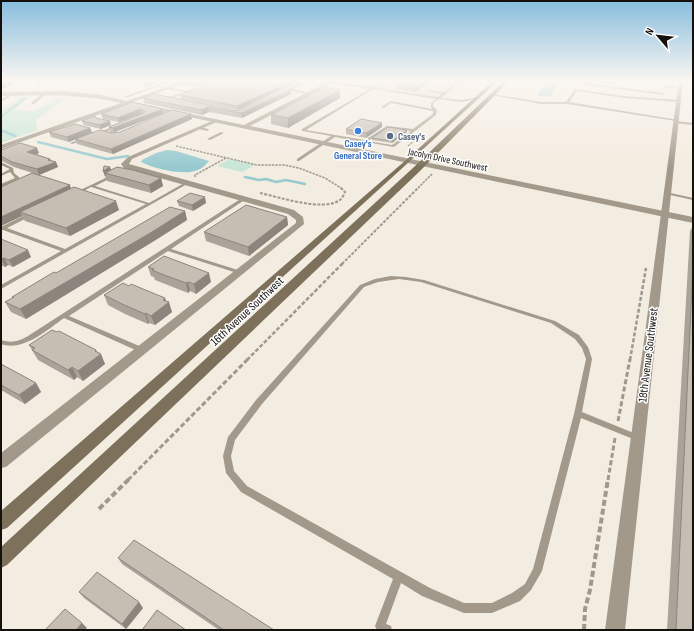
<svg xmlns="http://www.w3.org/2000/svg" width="694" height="631" font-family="'Sofia Sans Condensed',sans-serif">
<rect width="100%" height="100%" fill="#f3ece0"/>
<!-- built -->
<polygon fill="#eadecc" points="386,80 473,80 449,99 373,88"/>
<!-- green -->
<g fill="#c8e6d7">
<polygon points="21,97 30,97 14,110 33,111 57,99 66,99 36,120 37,130 1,143 1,110"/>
<polygon points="229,159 255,165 242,172 217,166"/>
</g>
<!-- water -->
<g fill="#97cad0">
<polygon points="547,80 561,80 550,97 537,95"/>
<path d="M167,150l9,1 33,10c-2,2 -6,7 -9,8 -14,8 -45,0 -59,-7l1,-2 14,-7z"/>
</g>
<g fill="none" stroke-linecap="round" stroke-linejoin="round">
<!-- stream-far1 -->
<g stroke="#97cad0" stroke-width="2">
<polyline points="36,80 40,86 39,88"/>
<polyline points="1,117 25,98"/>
</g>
<!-- stream -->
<g stroke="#97cad0" stroke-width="2.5">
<polyline points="1,130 15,136"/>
<polyline points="38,142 107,159 128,156"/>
<polyline points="245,177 259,180 266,179 276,182 286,180 305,184"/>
</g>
<!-- path-far5 -->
<polyline stroke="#9e988f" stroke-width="1" stroke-dasharray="2 1" stroke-linecap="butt" points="511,89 521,80"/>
<!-- path-far4 -->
<g stroke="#9e988f" stroke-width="1.5" stroke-dasharray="2.5 1" stroke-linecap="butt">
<polyline points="176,146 257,165 284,165 299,168 325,178 341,188"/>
<polyline points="408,146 415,140"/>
<polyline points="195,177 195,175 226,158"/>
<polyline points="418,188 432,174"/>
</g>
<!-- path-far3 -->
<g stroke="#9e988f" stroke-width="2" stroke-dasharray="3 1.5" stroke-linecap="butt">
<path d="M260,193c19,4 63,19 80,7 2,-2 4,-5 5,-8l-5,-5"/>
<polyline points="342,264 419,187"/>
</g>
<!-- path-far2 -->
<g stroke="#9e988f" stroke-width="2.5" stroke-dasharray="4 2" stroke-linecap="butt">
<polyline points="247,360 343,263"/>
<polyline points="630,360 646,268"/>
</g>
<!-- path-far1 -->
<g stroke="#9e988f" stroke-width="3" stroke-dasharray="5 2.5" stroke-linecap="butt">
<polyline points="618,421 630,359"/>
<polyline points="128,480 248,359"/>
<polyline points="608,480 615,438"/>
</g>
<!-- path -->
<g stroke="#9e988f" stroke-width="4" stroke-dasharray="6 3" stroke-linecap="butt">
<polyline points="99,509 129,479"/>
<polyline points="584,630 585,609 590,590 608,479"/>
</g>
<!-- service -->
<g fill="#a2998a" fill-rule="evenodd">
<polygon points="1,80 8,82 1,85 1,83 4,82 1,82"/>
<polygon points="171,80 175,80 126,98 124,97"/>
<polygon points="283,80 288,80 303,83 303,85 292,89 311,93 310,94 289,91 283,93 283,91 299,84"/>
<path d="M383,80h3l-12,8 64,9 4,-3 -16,-3 1,-1 17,2 15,-12h3l-21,18 21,2 16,-3 1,1 -17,4 -23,-3 -6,4v3l4,4 -1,5 -42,32 -28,-5 -2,1 -2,-1 -27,-5 -36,24h-2v-2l34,-23 -28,-5h-1v-2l68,-40 -39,-6 -1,-2 41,6zM373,89l63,10 -5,4v3l1,3 -41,-8 -10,6 3,1 7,-5 42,8v3l-20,15 -26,-3 -22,14 -59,-10zM388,128l23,3 -19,14 -24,-4z"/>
<polygon points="645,80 663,82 665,85 681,88 680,89 664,87 662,84"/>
<polygon points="580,82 663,93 664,94 663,95 579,84"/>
<polygon points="161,86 187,91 196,88 197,89 172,98 175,101 174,102 169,99 169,97 185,92 162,88"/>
<polygon points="575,89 624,96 680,100 679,102 624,98 577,91 569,102 678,120 676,121 567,104 541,104 491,95 492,94 541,102 566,102"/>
<polygon points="45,92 47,93 34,104 32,104 32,102"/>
<polygon points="12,93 14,94 1,102 1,100"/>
<polygon points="675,121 693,123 693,125 676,123 675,123"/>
<polygon points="116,125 119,126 99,135 96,134"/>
<polygon points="200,127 208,129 209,130 207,131 199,129 198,128"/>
<polygon points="221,132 224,133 210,140 207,139"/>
<polygon points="83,138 84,138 84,140 72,144 70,143"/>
<polygon points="1,162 13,168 14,173 20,178 1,187 1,184 15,178 10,172 1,176 1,174 10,169 1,165"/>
<polygon points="112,175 113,175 113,177 95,186 149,203 186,182 189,183 1,289 1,285 61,251 3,230 1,230 1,227 27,214 31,214 31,216 7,228 65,249 146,204 91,187 78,194 74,193"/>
<polygon points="666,192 693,198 693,200 666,194"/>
<path d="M242,198l4,1 -75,50 70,22 1,1 -1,1h-4l-69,-22 -99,65 75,32 1,2 -1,2h-4l-76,-34c-17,12 -41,34 -63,26v-4c10,3 17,2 27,-4z"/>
<path d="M391,276l15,1 18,3 131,41 24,14 9,12 4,12 -10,53 59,24 1,2 -1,2 -3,1 -57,-23 -39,153 -11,19 -11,11 -28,12h-28l-42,-17 -21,-13 -15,41 5,2 1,4h-15l-2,-4 18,-47 -152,-87 -15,-19 -3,-17 5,-19 28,-37 104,-115 15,-6zM399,279l22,3 130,41 24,16 7,9 4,11 -12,55 -41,155 -8,15 -13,9 -20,10h-28l-34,-15 -183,-102 -13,-15 -3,-15 4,-16 27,-36 102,-117 14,-5z"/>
</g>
<!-- minor -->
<g fill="#a2998a" fill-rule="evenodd">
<polygon points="679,80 683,80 625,630 605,630"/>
<polygon points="214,120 219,121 132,159 129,164 294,210 303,217 304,224 6,467 1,468 1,453 296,223 296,220 288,214 124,168 121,164 128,157"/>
</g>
<!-- tertiary -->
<path fill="#a2998a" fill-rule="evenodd" d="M186,80h7l-60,22 111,23 87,-45h6l-87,46 443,91v6l-565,-119 -127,45v-4l120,-42c-41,-9 -78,-8 -120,-7v-4l63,-1 37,4 26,6z"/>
<!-- secondary -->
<g fill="#7e715b" fill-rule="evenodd">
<polygon points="494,80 499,80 7,528 1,530 1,511 406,160"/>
<polygon points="505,80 510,80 420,171 7,565 1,568 1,547 414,167"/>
</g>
</g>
<!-- wall -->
<g fill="#aaa39a">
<polygon points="53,80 82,80 78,83 62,82 60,84"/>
<polygon points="92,80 166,80 144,87 143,83 106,83"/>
<polygon points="295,80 308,80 308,81 304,82"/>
<polygon points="402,80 433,80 415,92 396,89 396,83"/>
<polygon points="593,80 617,80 615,85 592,82"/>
<polygon points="184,81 294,84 238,110 181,99 180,95 203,86 203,83 195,86 185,84"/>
<polygon points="291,90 291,94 242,118 209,112 202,115 144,103 143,98 238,111"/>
<polygon points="340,98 288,128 271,124 271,115"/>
<polygon points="132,102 163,109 164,113 115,132 120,132 191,114 192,119 113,154 77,144 75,139 69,142 51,137 49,132 90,128 92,132 114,132 110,132 109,127 142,114 119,122 103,119 101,114"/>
<polygon points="96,118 111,125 101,129 84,125 82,121"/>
<polygon points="382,123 382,127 366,138 346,134 346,129"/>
<polygon points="407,132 392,143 372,140 372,138"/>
<polygon points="1,150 39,153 36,154 50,159 51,160 56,162 58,167 39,175 14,167 2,161 1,161"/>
<polygon points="110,167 111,170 161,178 163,186 151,193 107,181 103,171"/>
<polygon points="1,187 71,189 119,210 70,236 25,221 22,216 1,226"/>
<polygon points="177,201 206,203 193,211 179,206"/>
<polygon points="185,211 187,220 154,241 26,319 11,312 5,302 13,298 12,297 56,273"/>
<polygon points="287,217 288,225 249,256 206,241 204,232"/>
<polygon points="693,226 693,630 667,630 690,231"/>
<polygon points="1,239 31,257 13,267 8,265 5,267 1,265"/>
<polygon points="148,267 211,282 196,294 190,291 188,293 155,280 154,277 151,276"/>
<polygon points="104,295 165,298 166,301 172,312 155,325 149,323 148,324 125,314 108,305"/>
<polygon points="29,345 96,350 105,364 83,381 77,377 74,380 38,360"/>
<polygon points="1,364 36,383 41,392 25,404 1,390"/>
<polygon points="118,558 274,630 219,630 122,564"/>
<polygon points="79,592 143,608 126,629 84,598"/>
</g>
<!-- shaded-wall -->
<g fill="#8b857d">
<polygon points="11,80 20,80 1,90 1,85"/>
<polygon points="59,80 61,80 62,82 60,84"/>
<polygon points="77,80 82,80 78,83"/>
<polygon points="152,80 166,80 144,87 143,83"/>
<polygon points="174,80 181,80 174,83"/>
<polygon points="200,80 212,80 195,86 194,82"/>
<polygon points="294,80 294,84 238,110 237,106"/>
<polygon points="304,80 308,80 308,81 304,82"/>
<polygon points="425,80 433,80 415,92 415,86"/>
<polygon points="291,90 291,94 242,118 241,113"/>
<polygon points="340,90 340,98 288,128 288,118"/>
<polygon points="208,107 209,112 202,115 201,110"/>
<polygon points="140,109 141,114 119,122 118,118"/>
<polygon points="163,109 164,113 114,132 113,128"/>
<polygon points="191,114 192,119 113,154 111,149"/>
<polygon points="110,121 111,125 101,129 99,125"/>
<polygon points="382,123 382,127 366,138 366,133"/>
<polygon points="90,128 92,132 69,142 67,137"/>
<polygon points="407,130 407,132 392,143 392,141"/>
<polygon points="37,148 39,153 29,157 27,152"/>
<polygon points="50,159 52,163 56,162 58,167 39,175 37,169 48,160"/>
<polygon points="110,167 112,173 105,173 106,176 105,176 103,171"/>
<polygon points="161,178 163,186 151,193 149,185"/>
<polygon points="70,185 72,192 20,212 22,216 1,226 1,217"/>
<polygon points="205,197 206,203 193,211 192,205"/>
<polygon points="116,201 119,210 70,236 66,228"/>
<polygon points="185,211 187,220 154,241 26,319 20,309"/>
<polygon points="287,217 288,225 249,256 248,247"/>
<polygon points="28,250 31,257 13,267 9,260"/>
<polygon points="4,258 8,265 5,267 2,259"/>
<polygon points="209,273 211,282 196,294 194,284"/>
<polygon points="188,282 190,291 188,293 186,283"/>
<polygon points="165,298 167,304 169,302 172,312 155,325 151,316 163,300"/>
<polygon points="146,313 149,323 148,324 145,314"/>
<polygon points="96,350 99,355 101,354 105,364 83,381 78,371"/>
<polygon points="72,367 77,377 74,380 68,370"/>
<polygon points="36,383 41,392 25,404 19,395"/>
<polygon points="139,602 143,608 126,629 122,624"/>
<polygon points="82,623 87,628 85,630 76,630"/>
</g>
<!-- building -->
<g fill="#c6beb3" stroke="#8b857d">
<polygon points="4,80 11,80 1,85 1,82"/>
<polygon points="142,80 152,80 143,83"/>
<polygon points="186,80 200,80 194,82 184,81"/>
<polygon points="212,80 294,80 237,106 180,95 207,84 203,83"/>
<polygon points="402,80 425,80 415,86 396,83"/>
<polygon points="602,80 617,80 616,82"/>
<polygon points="325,87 340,90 288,118 271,115"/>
<polygon points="288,89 291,90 241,113 208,107 201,110 143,98 154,94 238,111"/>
<polygon points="132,102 163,109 113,128 109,127 144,113 145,111 140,109 118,118 101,114"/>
<polygon points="172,110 191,114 111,149 75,139 100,130 112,133 120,132"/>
<polygon points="95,116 96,118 110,121 99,125 82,121"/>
<polygon points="361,119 382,123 366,133 346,129"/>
<polygon points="75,124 90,128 67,137 49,132"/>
<polygon points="388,127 407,130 392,141 372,138"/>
<polygon points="20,143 37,148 27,152 50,159 48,160 56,162 37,169 12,162 1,156 1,150"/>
<polygon points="104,166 110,167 103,171"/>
<polygon points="117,167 133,170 161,178 149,185 105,173"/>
<polygon points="32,173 70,185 1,217 1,187"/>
<polygon points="74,187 116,201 66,228 20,212"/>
<polygon points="190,193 205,197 192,205 177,201"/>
<polygon points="246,205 287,217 248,247 204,232"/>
<polygon points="170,207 185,211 152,232 20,309 5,302 14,297 12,297 54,272 56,273"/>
<polygon points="1,239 28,250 9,260 4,258 1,259"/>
<polygon points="164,256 209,273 194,284 188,282 186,283 164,275 152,270 154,269 148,267"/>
<polygon points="693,264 693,630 676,630"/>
<polygon points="123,283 129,286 131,284 143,289 165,298 163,300 169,302 151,316 146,313 145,314 122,304 104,295"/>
<polygon points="52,330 57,332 59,331 96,350 95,351 101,354 78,371 72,367 68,370 32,350 35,348 29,345"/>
<polygon points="1,364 36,383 19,395 1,385"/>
<polygon points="134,540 274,630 224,630 118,558"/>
<polygon points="97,572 139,602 122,624 79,592"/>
<polygon points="65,609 82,623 76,630 45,630"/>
<polygon points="157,610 186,630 142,630"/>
</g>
<!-- sky -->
<linearGradient id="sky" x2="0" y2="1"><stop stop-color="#87bdde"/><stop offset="0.48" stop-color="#faf6f1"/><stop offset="1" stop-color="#faf6f1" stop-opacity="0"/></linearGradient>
<rect width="694" height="168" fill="url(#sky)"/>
<!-- markers -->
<circle fill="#3f7fe0" stroke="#fff" stroke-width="1.5" cx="358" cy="131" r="4"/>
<circle fill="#5c6f8a" stroke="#fff" stroke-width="1.5" cx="390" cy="136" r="4"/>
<g text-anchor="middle" stroke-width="3" stroke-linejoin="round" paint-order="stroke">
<!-- far-service labels -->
<g font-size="10" font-weight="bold" fill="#4e5e75" stroke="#fff" text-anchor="start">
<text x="398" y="140">Casey's</text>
</g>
<!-- far-shop labels -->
<g font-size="10" font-weight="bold" fill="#366cbe" stroke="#fff">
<text x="358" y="147">Casey's<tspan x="358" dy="12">General Store</tspan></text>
</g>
<!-- far-street labels -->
<g font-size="10" fill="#14110d" stroke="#fff">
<text transform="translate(448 159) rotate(12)" y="4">Jacolyn Drive Southwest</text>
</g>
<!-- street labels -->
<g font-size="12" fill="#14110d" stroke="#fff">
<text transform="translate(247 311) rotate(-43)" y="4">16th Avenue Southwest</text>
<text transform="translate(648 355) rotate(-83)" y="4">18th Avenue Southwest</text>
</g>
</g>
<!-- border -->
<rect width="694" height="631" fill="none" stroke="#14110d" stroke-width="4"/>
<!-- north arrow -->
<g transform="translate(658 36) rotate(298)" stroke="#ffffff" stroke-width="3" paint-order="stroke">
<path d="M0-3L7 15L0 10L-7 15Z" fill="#14110d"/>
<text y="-6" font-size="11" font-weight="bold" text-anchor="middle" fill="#14110d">N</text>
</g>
</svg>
